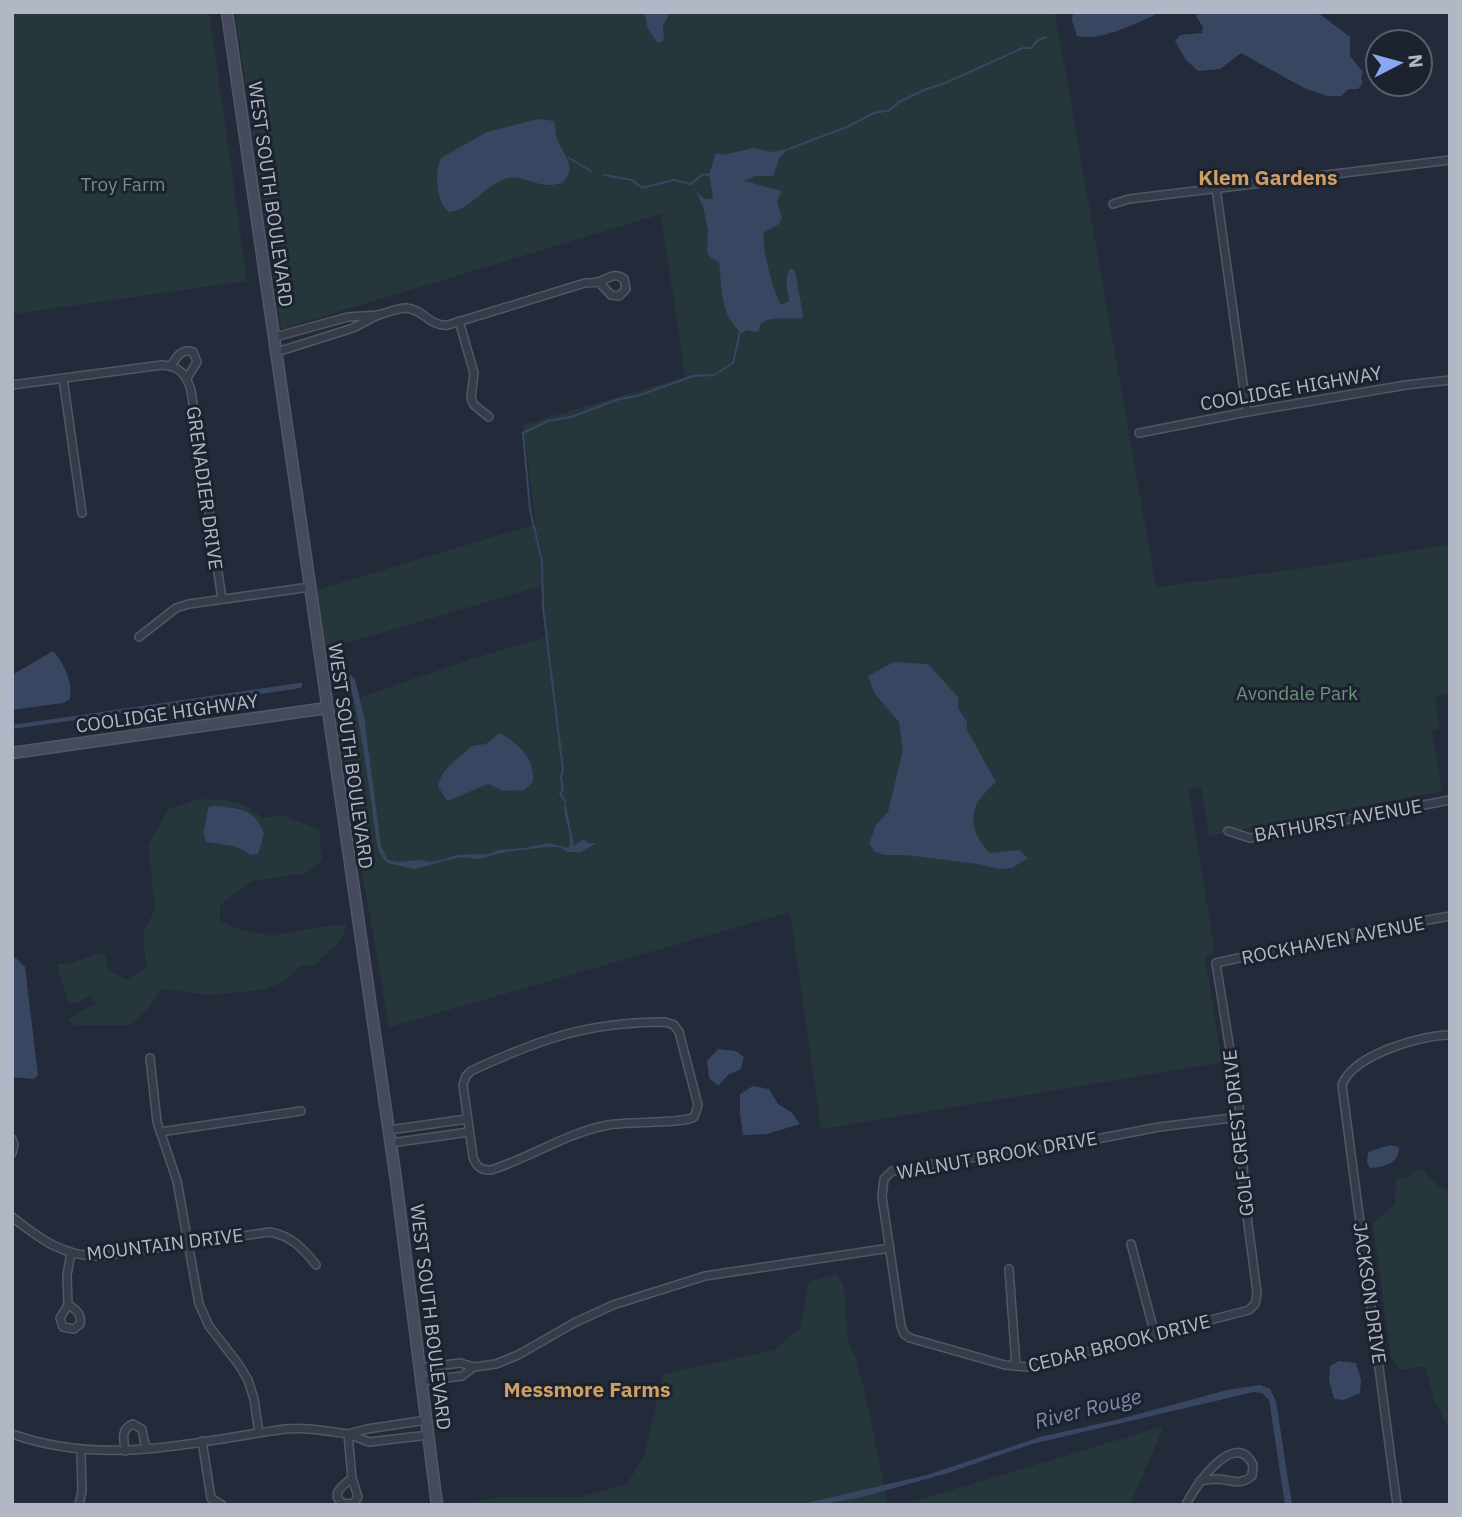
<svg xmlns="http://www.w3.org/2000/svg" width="1462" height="1517" font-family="'IBM Plex Sans',sans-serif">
<rect width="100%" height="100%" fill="#232a39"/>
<!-- green -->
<g fill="#26373b" fill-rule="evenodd">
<polygon points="12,12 209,12 247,281 12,314"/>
<polygon points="235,12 1055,12 1156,587 1298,569 1450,544 1450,694 1435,697 1439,729 1432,730 1442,791 1209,836 1201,787 1188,789 1215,953 1205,956 1222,1062 821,1129 790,912 389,1027 333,706 478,657 547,637 542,586 325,649 317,590 536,524 523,425 685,377 661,214 281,329"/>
<path d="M197,799c29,1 43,-1 65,19l19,-3 38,14 3,31 -15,13 -55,8 -32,24v16l22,9 30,6 42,-8 32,-4c-3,23 -19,25 -31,42h-14l-17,16 -23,8 -52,5 -47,-6 -14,20 -17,16h-57l-6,-4 8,-7 21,-11 -7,-7 -12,6 -11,1c-1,-14 -8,-25 -10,-39 22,1 26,-9 48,-11l4,17 18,10 19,-13 -3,-33 12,-25 -7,-64 21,-36zM216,806c24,2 30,1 45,20l-16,27 -11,-8 -28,-3 -3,-10 3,-6v-13z"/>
<polygon points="1422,1168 1436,1185 1450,1192 1450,1430 1435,1402 1425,1366 1401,1370 1391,1357 1373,1223 1395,1204 1396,1179 1405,1178"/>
<polygon points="837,1274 844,1287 848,1342 856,1358 866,1397 888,1505 474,1505 474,1502 500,1497 580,1497 627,1484 644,1456 663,1374 774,1350 800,1328 809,1282"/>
<polygon points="1164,1426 1130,1505 902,1505"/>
</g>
<!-- water -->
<g fill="#394662">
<polygon points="644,12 670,12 663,26 664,40 661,42 657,42 648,29"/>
<path d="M1073,12h88c-22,10 -60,30 -84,24l-5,-16z"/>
<polygon points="1196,12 1317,12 1350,37 1350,56 1363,72 1361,79 1363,82 1358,89 1349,89 1341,96 1327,96 1304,88 1241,53 1220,69 1198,71 1186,60 1175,41 1180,35 1202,33 1203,27 1197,18"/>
<path d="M538,119l16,2c2,6 1,12 3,18 6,16 21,27 6,43 -23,10 -36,-8 -55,-4 -23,6 -35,31 -59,34 -13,-10 -15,-40 -8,-54l46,-26z"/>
<path d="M753,148l18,4 18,-3 -9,8 -7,19h-17l-12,5 38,10 -5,10 5,17 -3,6 -15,8c-3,16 9,58 17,73l8,-4c-1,-10 -6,-25 2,-33l4,3 8,44 -1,3c-16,2 -29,-3 -42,6l-1,7 -4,1 -7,-2 -6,3c-22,-17 -20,-46 -23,-71l-8,-4 -4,-6 1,-22 -5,-24 -7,-14 9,7h6l2,-3 -4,-21 7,-22 7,2z"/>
<path d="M53,651c11,12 20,32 17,48l-7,4 -51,7v-35z"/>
<path d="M894,662l34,2 30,33v11l9,14v8l29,52c-6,6 -14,13 -19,21 -9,18 0,38 13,50l29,-3 9,8 -16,10 -13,1 -21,-5 -72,-9h-22l-10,-4 -5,-8 7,-18 12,-13 15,-62 -4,-28 -24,-28 -7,-18z"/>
<path d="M347,675h4l4,5 9,36 17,130 7,14 10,2 24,-2 7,2 13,-2 14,-5 33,-1 10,-4 26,-2 23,-5 21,5c5,-15 -8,-31 -4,-47l9,45 10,-7 3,4h9l-15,9h-13l-8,-5h-14l-41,5 -26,7 -19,-2 -46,12 -27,-6 -8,-11 -2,-8c-4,-27 -19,-151 -31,-165z"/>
<polygon points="299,683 302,683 302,687 295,689 12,729 12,725"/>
<path d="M500,733c18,11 35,24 33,49l-10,9 -8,-1 -11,1 -16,-7 -41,17 -9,-15c4,-19 21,-27 34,-40l14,-2z"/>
<path d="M216,806c23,2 40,3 48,28l-6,20 -7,1 -17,-9 -28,-4 -3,-10c4,-8 2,-16 6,-25z"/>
<polygon points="12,958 16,958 25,967 38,1075 34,1079 12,1077"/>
<polygon points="718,1049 736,1051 744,1057 741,1069 728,1075 718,1086 709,1078 707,1061"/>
<polygon points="753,1086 769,1089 778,1104 791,1112 800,1124 767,1134 743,1135 740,1113 740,1094"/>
<path d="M1390,1145l9,2c0,17 -15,20 -29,21l-3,-6 1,-10z"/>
<polygon points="1339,1361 1356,1363 1361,1380 1360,1393 1344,1400 1334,1399 1329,1380 1330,1366"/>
<polygon points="1260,1385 1270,1389 1276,1401 1292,1505 1285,1505 1269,1400 1262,1393 1254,1392 1032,1444 948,1473 862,1497 819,1505 798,1505 927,1475 1040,1437 1120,1419 1227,1390"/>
</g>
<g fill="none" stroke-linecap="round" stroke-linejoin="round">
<!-- stream -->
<g stroke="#394662" stroke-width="2">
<polyline points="789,149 847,127 874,113 890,110 899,102 924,90 945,83 1023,48 1031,48 1037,41 1046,37"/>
<polyline points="569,158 591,171"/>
<polyline points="604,175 632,180 642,188 674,180 691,184 703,174 709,175"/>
<polyline points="565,801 560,793 563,791 561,777 563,770 543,607 542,562 530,509 523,433 548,421 571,417 616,400 640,395 693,376 714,375 733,363 740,332"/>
</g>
<defs>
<g id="street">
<polyline points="1216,188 1247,412"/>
<polyline points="1113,204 1129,199 1450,160"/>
<path d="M378,315c9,-2 19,-7 28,-7 17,1 24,19 42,17l137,-42c4,0 8,0 12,-1 11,-2 16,-11 27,-3l2,10 -7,7 -8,-1 -12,-13"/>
<polyline points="459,321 474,373 471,398 474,405 489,417"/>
<polyline points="275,337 348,317 378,315 353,328 277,352"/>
<path d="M171,366c6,-10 11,-18 22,-14l4,10 -10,16"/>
<polyline points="63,378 82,513"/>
<path d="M12,385l150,-20c17,1 24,9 29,25l31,209"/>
<polyline points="1139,433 1247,412 1406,385 1450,380"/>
<polyline points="139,637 176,608 189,604 310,587"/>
<polyline points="1228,831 1250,838 1450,800"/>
<path d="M665,1022l9,3 5,7 19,73 -4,12c-11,7 -66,4 -86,8 -42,8 -76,32 -117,45 -10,1 -15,-4 -18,-13l-10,-72 3,-9 5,-5c69,-32 117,-49 194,-49z"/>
<polyline points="150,1058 157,1122 177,1181 199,1304 209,1326 239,1365 248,1380 254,1399 259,1433"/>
<path d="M1240,1117l-81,10 -130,25 -60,6 -77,13 -8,8 -2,18 19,129 3,8 6,4 95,27 23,2 221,-57 6,-6 2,-10c-3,-29 -8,-58 -11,-88 -3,-33 -4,-66 -7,-100l-23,-143 123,-27 111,-20"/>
<polyline points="389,1130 467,1119"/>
<polyline points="160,1132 301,1111"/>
<polyline points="12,1139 14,1145 12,1153"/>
<polyline points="391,1143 469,1132"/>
<path d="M12,1217c28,22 53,41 91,39l167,-24c21,4 33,16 46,33"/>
<polyline points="1131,1244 1155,1335"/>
<polyline points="1009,1269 1016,1366"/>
<path d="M68,1305c8,4 14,9 12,19l-6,5 -11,-2 -3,-9 8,-13 -1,-30 4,-22"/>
<polyline points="421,1368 460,1363 474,1367 496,1364 518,1355 574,1323 613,1305 705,1276 890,1248"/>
<polyline points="422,1381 462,1376 474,1367"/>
<polyline points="427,1420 367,1429 348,1434 369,1442 429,1435"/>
<path d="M12,1434c93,33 179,8 273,-5 21,-2 42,2 63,5l4,44c-10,8 -23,17 -8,26l10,-1 4,-6 -6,-19"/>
<polyline points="202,1441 211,1498"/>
<path d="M125,1451c-1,-11 -5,-22 8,-27l9,5 4,20"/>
<polyline points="211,1498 222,1505"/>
<polyline points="79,1505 82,1491 81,1451"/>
<path d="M1186,1505c8,-18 49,-78 67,-40l-1,11c-12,10 -20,4 -34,3 -6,0 -12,1 -18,2"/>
<path d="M1397,1505l-55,-420c11,-30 78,-50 108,-50"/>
</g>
<g id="secondary">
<polyline points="227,12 396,1180 437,1505"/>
<polyline points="12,753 327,708"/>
</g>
</defs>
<!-- street casing -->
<use href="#street" stroke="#525764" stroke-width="10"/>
<!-- secondary casing -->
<use href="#secondary" stroke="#525764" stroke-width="13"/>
<!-- street -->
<use href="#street" stroke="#373c4a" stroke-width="7"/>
<!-- secondary -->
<use href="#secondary" stroke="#454b5c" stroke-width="10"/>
</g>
<g text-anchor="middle" stroke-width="6" stroke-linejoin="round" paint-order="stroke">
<!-- park labels -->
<g font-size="19" fill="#6a9579" stroke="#1c222e">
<text x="123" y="191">Troy Farm</text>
<text x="1297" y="700">Avondale Park</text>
</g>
<!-- street labels -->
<g font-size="19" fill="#b2b7c5" stroke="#1c222e">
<text transform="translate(271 194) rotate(82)" y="7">WEST SOUTH BOULEVARD</text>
<text transform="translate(1291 388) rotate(-10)" y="7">COOLIDGE HIGHWAY</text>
<text transform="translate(205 488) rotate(82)" y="7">GRENADIER DRIVE</text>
<text transform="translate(167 713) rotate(-8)" y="7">COOLIDGE HIGHWAY</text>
<text transform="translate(351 756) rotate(82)" y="7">WEST SOUTH BOULEVARD</text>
<text transform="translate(1338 820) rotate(-10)" y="7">BATHURST AVENUE</text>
<text transform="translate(1333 940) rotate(-11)" y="7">ROCKHAVEN AVENUE</text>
<text transform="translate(1238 1133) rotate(-96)" y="7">GOLF CREST DRIVE</text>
<text transform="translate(997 1155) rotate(-10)" y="7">WALNUT BROOK DRIVE</text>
<text transform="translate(165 1244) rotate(-7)" y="7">MOUNTAIN DRIVE</text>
<text transform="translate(1370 1293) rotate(82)" y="7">JACKSON DRIVE</text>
<text transform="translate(431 1317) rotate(83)" y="7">WEST SOUTH BOULEVARD</text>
<text transform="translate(1119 1343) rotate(-14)" y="7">CEDAR BROOK DRIVE</text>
</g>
<!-- neighbourhood labels -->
<g font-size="21" font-weight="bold" fill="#cd9e65" stroke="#1c222e">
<text x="1268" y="185">Klem Gardens</text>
<text x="587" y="1397">Messmore Farms</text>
</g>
<!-- water labels -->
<g font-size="21" font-style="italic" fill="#7c8bac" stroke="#1c222e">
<text transform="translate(1088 1409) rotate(-14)" y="7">River Rouge</text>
</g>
</g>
<!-- border -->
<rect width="1462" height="1517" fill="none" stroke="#b2b7c5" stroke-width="28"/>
<!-- north arrow -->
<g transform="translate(1399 63) rotate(84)"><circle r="33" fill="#1c222e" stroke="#585e6a" stroke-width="2"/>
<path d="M0-5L12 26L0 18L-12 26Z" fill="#8ba7f1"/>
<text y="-10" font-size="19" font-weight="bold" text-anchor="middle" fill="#b2b7c5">N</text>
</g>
</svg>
